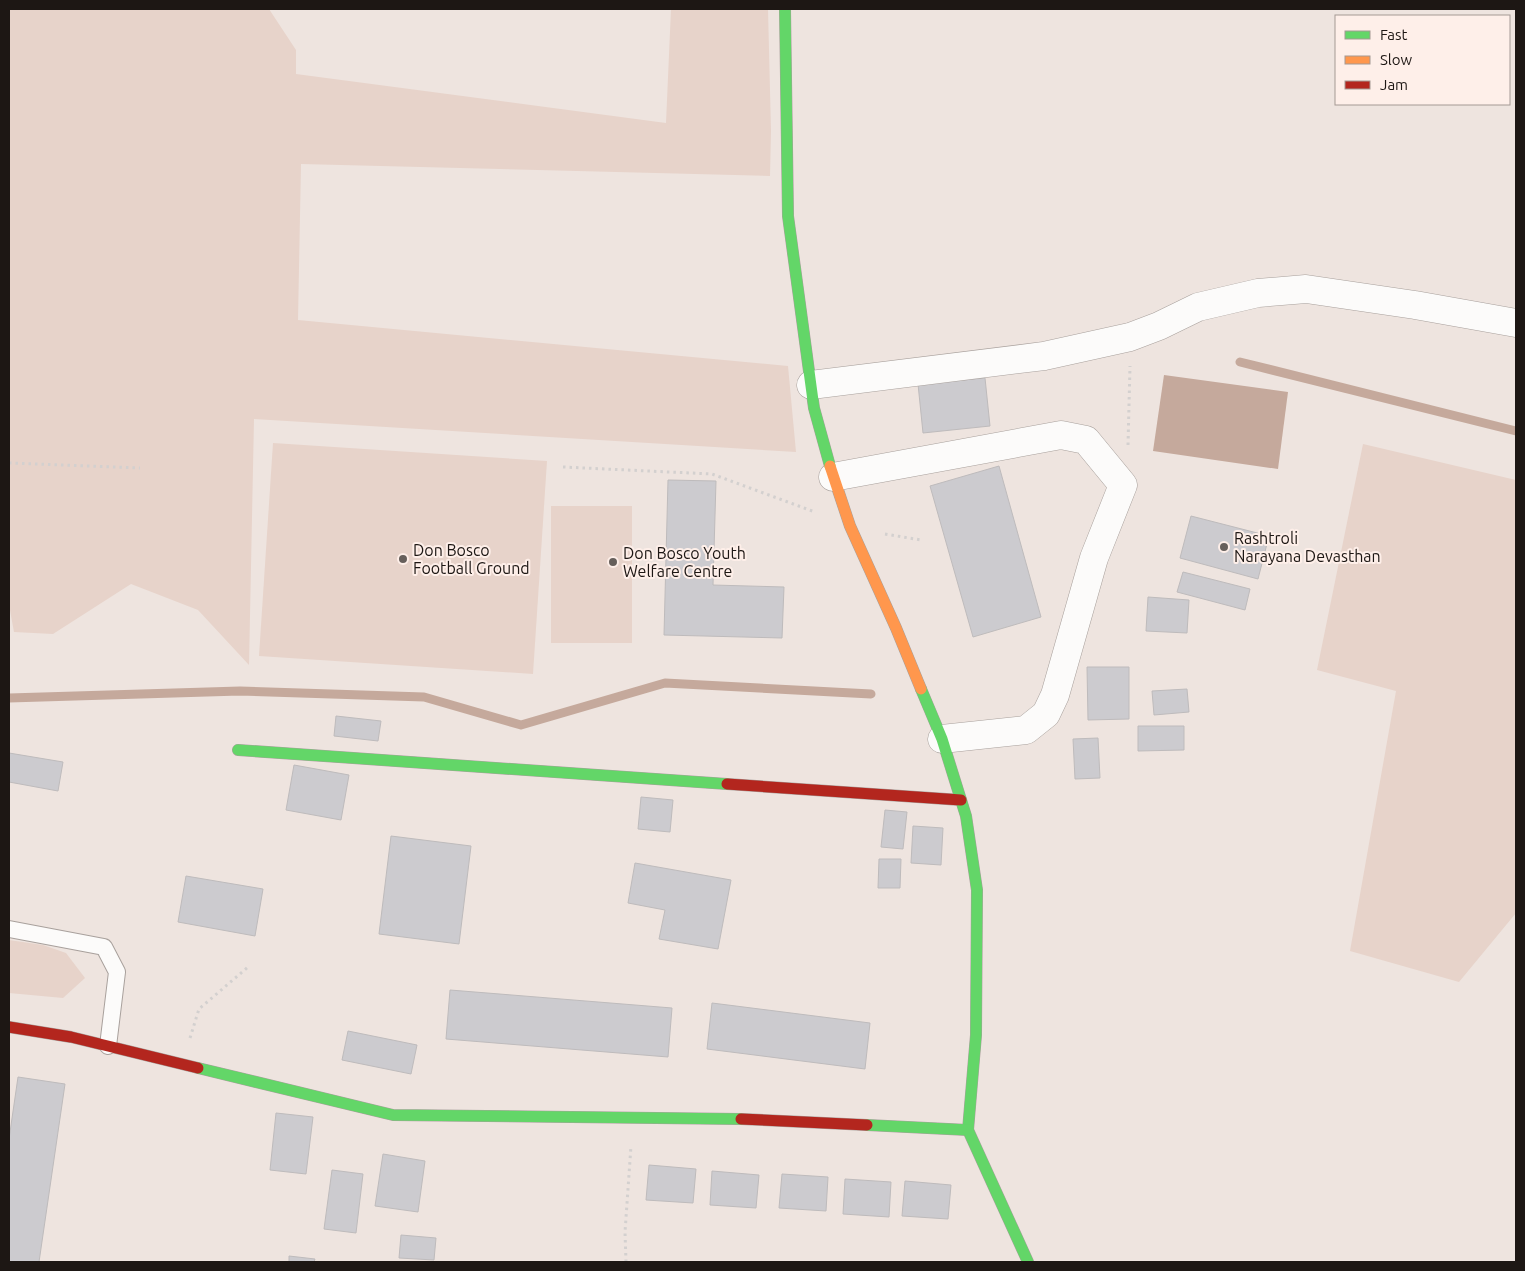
<svg xmlns="http://www.w3.org/2000/svg" width="1525" height="1271" font-family="Ubuntu,sans-serif">
<rect width="100%" height="100%" fill="#eee4df"/>
<!-- green -->
<g fill="#e7d3ca">
<polygon points="9,9 269,9 296,50 296,74 666,123 671,9 768,9 771,131 770,176 301,164 298,320 788,366 796,452 254,419 249,665 198,610 131,584 53,634 14,632 9,605"/>
<polygon points="273,443 547,461 533,674 259,656"/>
<polygon points="1363,444 1516,480 1516,913 1459,982 1350,951 1396,691 1317,670"/>
<rect x="551" y="506" width="81" height="137"/>
<polygon points="9,940 43,945 66,953 85,978 63,998 9,993"/>
</g>
<!-- water -->
<polygon fill="#c5a99c" points="1164,375 1288,392 1278,469 1153,451"/>
<g fill="none" stroke-linecap="round" stroke-linejoin="round">
<!-- stream -->
<g stroke="#c5a99c" stroke-width="9">
<polyline points="1240,362 1516,431"/>
<polyline points="9,698 240,691 424,697 521,725 665,683 871,694"/>
</g>
</g>
<!-- building -->
<g fill="#cccbcf" stroke="#bebbbc">
<polygon points="985,378 990,426 923,433 918,384"/>
<polygon points="999,466 1041,617 973,637 930,486"/>
<polygon points="668,480 716,481 713,585 784,587 782,638 664,635"/>
<polygon points="1191,516 1269,536 1258,579 1180,558"/>
<polygon points="1183,572 1250,589 1245,610 1177,592"/>
<polygon points="1148,597 1189,600 1187,633 1146,631"/>
<polygon points="1087,667 1129,667 1129,719 1088,720"/>
<polygon points="1187,689 1189,712 1154,715 1152,691"/>
<polygon points="336,716 381,721 378,741 334,736"/>
<polygon points="1138,726 1184,726 1184,750 1138,751"/>
<polygon points="1098,738 1100,778 1075,779 1073,739"/>
<polygon points="9,753 63,762 58,791 9,782"/>
<polygon points="294,765 349,775 341,820 286,810"/>
<polygon points="641,797 673,800 670,832 638,829"/>
<polygon points="885,810 907,812 903,849 881,847"/>
<polygon points="913,826 943,828 941,865 911,863"/>
<polygon points="391,836 471,846 459,944 379,934"/>
<polygon points="879,859 901,859 900,888 878,888"/>
<polygon points="635,863 731,880 718,949 659,939 665,910 628,903"/>
<polygon points="186,876 263,889 255,936 178,922"/>
<polygon points="450,990 672,1008 668,1057 446,1039"/>
<polygon points="712,1003 870,1023 865,1069 707,1049"/>
<polygon points="348,1031 417,1045 411,1074 342,1060"/>
<polygon points="18,1077 65,1084 39,1262 9,1262 9,1139"/>
<polygon points="276,1113 313,1117 306,1174 270,1170"/>
<polygon points="383,1154 425,1161 418,1212 375,1206"/>
<polygon points="649,1165 696,1169 693,1203 646,1200"/>
<polygon points="332,1170 363,1174 356,1233 324,1229"/>
<polygon points="712,1171 759,1175 756,1208 710,1205"/>
<polygon points="782,1174 828,1177 826,1211 779,1208"/>
<polygon points="845,1179 891,1182 889,1217 843,1214"/>
<polygon points="905,1181 951,1185 948,1219 902,1216"/>
<polygon points="401,1235 436,1238 434,1260 399,1258"/>
<polygon points="289,1256 315,1259 314,1262 289,1262"/>
</g>
<g fill="none" stroke-linecap="round" stroke-linejoin="round">
<defs>
<polyline id="lane" points="9,929 104,947 117,972 108,1046"/>
<g id="street">
<polyline points="811,385 1044,356 1130,337 1159,326 1198,307 1258,293 1306,289 1415,305 1516,323"/>
<polyline points="833,477 1061,435 1086,440 1123,485 1094,558 1055,695 1046,714 1026,730 942,739"/>
</g>
<g id="fast">
<polyline points="785,9 788,216 814,408 830,466"/>
<polyline points="921,689 942,739 966,816 977,890 976,1035 968,1130 1028,1262"/>
<polyline points="238,750 727,784"/>
<polyline points="198,1068 393,1115 741,1119"/>
<polyline points="867,1125 968,1130"/>
</g>
<polyline id="slow" points="830,466 850,526 896,628 921,689"/>
<g id="jam">
<polyline points="727,784 961,800"/>
<polyline points="9,1027 71,1037 198,1068"/>
<polyline points="741,1119 867,1125"/>
</g>
</defs>
<!-- lane casing -->
<use href="#lane" stroke="#a8a09c" stroke-width="18"/>
<!-- street casing -->
<use href="#street" stroke="#a8a09c" stroke-width="29"/>
<!-- fast casing -->
<use href="#fast" stroke="#a8a09c" stroke-width="12"/>
<!-- slow casing -->
<use href="#slow" stroke="#a8a09c" stroke-width="12"/>
<!-- jam casing -->
<use href="#jam" stroke="#a8a09c" stroke-width="12"/>
<!-- path -->
<g stroke="#d3d0cf" stroke-width="3" stroke-dasharray="2.5 4" stroke-linecap="butt">
<polyline points="1128,445 1130,366"/>
<polyline points="9,463 140,468"/>
<polyline points="563,467 712,474 815,512"/>
<polyline points="885,534 921,540"/>
<polyline points="190,1038 199,1009 248,967"/>
<polyline points="626,1262 625,1232 631,1146"/>
</g>
<!-- lane -->
<use href="#lane" stroke="#fcfbfa" stroke-width="16"/>
<!-- street -->
<use href="#street" stroke="#fcfbfa" stroke-width="28"/>
<!-- fast -->
<use href="#fast" stroke="#63d668" stroke-width="11"/>
<!-- slow -->
<use href="#slow" stroke="#ff974d" stroke-width="11"/>
<!-- jam -->
<use href="#jam" stroke="#b3261e" stroke-width="11"/>
</g>
<!-- markers -->
<g fill="#665f5b" stroke="#feefe9" stroke-width="2">
<circle cx="1224" cy="547" r="5"/>
<circle cx="403" cy="559" r="5"/>
<circle cx="613" cy="562" r="5"/>
</g>
<g text-anchor="middle" stroke-width="4" stroke-linejoin="round" paint-order="stroke">
<!-- poi labels -->
<g font-size="16" fill="#1d1714" stroke="#feefe9" text-anchor="start">
<text x="1234" y="544">Rashtroli<tspan x="1234" dy="18">Narayana Devasthan</tspan></text>
<text x="413" y="556">Don Bosco<tspan x="413" dy="18">Football Ground</tspan></text>
<text x="623" y="559">Don Bosco Youth<tspan x="623" dy="18">Welfare Centre</tspan></text>
</g>
</g>
<!-- border -->
<rect width="1525" height="1271" fill="none" stroke="#1d1714" stroke-width="20"/>
<!-- legend -->
<rect x="1335" y="15" width="175" height="90" fill="#feefe9" stroke="#a49994"/>
<rect x="1345" y="31" width="25" height="8" fill="#63d668" stroke="#a49994"/>
<text x="1380" y="40" font-size="15" fill="#1d1714">Fast</text>
<rect x="1345" y="56" width="25" height="8" fill="#ff974d" stroke="#a49994"/>
<text x="1380" y="65" font-size="15" fill="#1d1714">Slow</text>
<rect x="1345" y="81" width="25" height="8" fill="#b3261e" stroke="#a49994"/>
<text x="1380" y="90" font-size="15" fill="#1d1714">Jam</text>
</svg>
